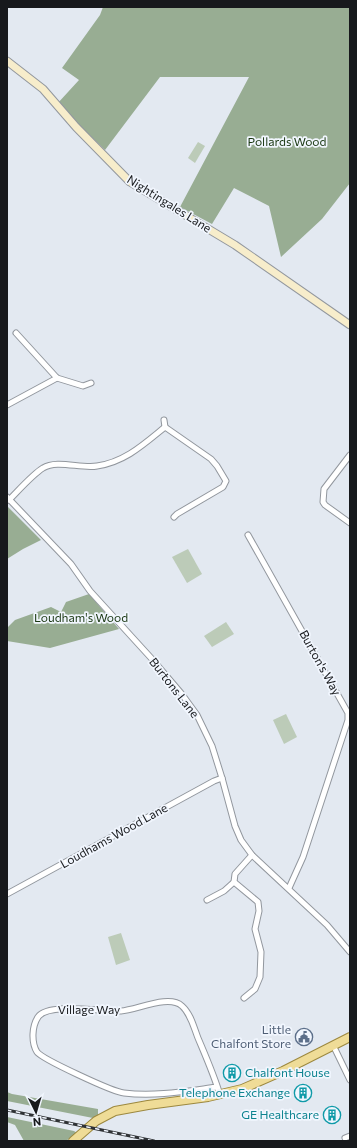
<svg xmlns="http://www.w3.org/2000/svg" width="357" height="1148" font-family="Commissioner,sans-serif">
<rect width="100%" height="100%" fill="#e3e9f1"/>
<!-- green -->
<g fill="#bccbb8">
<polygon points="198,142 205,146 195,163 188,158"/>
<polygon points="188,549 202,574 187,583 172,557"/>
<polygon points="226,622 234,634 212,647 204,636"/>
<polygon points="286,714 297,737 284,744 273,720"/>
<polygon points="121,933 130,960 116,965 108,937"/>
</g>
<!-- forest -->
<g fill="#98ad93">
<polygon points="103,7 350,7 350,183 322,219 281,257 269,206 234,188 212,224 180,207 249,77 160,77 105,150 57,104 79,80 62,68 100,15"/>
<polygon points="7,506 41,540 23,549 7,559"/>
<polygon points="89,594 119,629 50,648 7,641 7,628 15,620 51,607 61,612 66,602"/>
<polygon points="7,1092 12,1094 98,1109 98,1119 7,1101"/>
<polygon points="7,1117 74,1131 77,1133 66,1141 24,1141 15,1125 7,1122"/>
</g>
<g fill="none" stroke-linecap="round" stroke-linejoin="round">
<defs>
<g id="minor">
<polyline points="16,333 57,378 83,386 91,383"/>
<polyline points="7,405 57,378"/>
<polyline points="164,420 165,427"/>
<polyline points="350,455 324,489 323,502 325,505 350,523"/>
<polyline points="7,497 71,564 90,591 152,659 181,693 197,715 212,746 222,778 235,826 241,840 252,855 327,925 350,952"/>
<path d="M9,500c9,-9 24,-26 34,-32 14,-9 38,1 54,-2 28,-4 47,-22 68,-39l46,32 6,7 9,15 -3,6 -46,27 -3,3"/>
<polyline points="248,535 348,713 348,720 303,857 289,888"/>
<polyline points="7,894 214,781 222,778"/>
<polyline points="207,900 224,891 234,882"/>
<polyline points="244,998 255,989 260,977 261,952 255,929 259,911 258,902 234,882 235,874 252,855"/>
<polyline points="333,1045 350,1080"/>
<path d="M217,1087c-30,4 -62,10 -93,6 -11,-1 -82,-34 -87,-41 -6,-10 -5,-26 1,-35 11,-15 65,-5 83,-6 16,-1 48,-17 61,-5 9,8 12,22 16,32 8,19 16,37 22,57"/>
<polyline points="345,1138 350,1136"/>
</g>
<polyline id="secondary" points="7,61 43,89 76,127 130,182 235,245 350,325"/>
<polyline id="primary" points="73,1141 96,1121 115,1111 148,1105 208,1097 242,1089 283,1071 350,1037"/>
</defs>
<!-- minor casing -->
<use href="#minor" stroke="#92979e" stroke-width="7"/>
<!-- secondary casing -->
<use href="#secondary" stroke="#92979e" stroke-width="9"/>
<!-- primary casing -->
<use href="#primary" stroke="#9c883f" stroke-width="10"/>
<!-- minor -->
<use href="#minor" stroke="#fff" stroke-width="5"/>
<!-- secondary -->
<use href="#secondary" stroke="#f7edcb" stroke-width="7"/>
<!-- primary -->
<use href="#primary" stroke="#efdc97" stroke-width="8"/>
<defs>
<polyline id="rail" points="7,1110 154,1141"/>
</defs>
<!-- rail casing -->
<use href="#rail" stroke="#2f3235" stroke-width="3"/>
<!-- rail -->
<use href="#rail" stroke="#f1f6fe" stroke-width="1.5" stroke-dasharray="4.5" stroke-linecap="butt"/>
</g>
<!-- icons -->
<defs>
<symbol id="civic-ring" viewBox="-11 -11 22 22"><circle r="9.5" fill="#f1f6fe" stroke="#5c6f8a" stroke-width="1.5"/><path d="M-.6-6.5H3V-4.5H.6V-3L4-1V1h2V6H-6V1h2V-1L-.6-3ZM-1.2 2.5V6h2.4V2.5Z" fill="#5c6f8a"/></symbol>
<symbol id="building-ring" viewBox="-11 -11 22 22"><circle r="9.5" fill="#f1f6fe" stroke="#0f9aa8" stroke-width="1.5"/><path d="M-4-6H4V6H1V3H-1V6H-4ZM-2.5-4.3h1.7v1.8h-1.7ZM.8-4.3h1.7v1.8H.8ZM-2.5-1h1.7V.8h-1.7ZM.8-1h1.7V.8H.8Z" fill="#0f9aa8"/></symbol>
</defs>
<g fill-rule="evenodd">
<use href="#civic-ring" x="294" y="1027" width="20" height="20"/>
<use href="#building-ring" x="222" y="1063" width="20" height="20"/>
<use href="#building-ring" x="293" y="1083" width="20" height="20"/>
<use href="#building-ring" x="322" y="1105" width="20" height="20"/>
</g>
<g text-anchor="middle" stroke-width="3.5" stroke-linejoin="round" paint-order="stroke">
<!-- park labels -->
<g font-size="12" fill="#183610" stroke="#f1f6fe">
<text x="287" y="146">Pollards Wood</text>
<text x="81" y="622">Loudham's Wood</text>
</g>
<!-- street labels -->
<g font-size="12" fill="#17191c" stroke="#f1f6fe">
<text transform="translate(169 204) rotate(32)" y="4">Nightingales Lane</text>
<text transform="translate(320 663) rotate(61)" y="4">Burton's Way</text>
<text transform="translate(174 688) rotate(52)" y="4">Burtons Lane</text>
<text transform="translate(114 836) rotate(-29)" y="4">Loudhams Wood Lane</text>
<text x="89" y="1014">Village Way</text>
</g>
<!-- service labels -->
<g font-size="12" fill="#4e5e75" stroke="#f1f6fe" text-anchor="end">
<text x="291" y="1034">Little<tspan x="291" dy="14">Chalfont Store</tspan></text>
</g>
<!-- culture labels -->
<g font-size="12" fill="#0d838f" stroke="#f1f6fe" text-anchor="end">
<text x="245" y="1077" text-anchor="start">Chalfont House</text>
<text x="290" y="1097">Telephone Exchange</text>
<text x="319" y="1119">GE Healthcare</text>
</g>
</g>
<!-- border -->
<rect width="357" height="1148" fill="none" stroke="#17191c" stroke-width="16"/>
<!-- north arrow -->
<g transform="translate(36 1112) rotate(175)" stroke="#f1f6fe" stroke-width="3" paint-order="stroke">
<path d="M0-3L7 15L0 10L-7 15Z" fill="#17191c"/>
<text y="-6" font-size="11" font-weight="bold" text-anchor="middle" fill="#17191c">N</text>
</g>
</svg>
